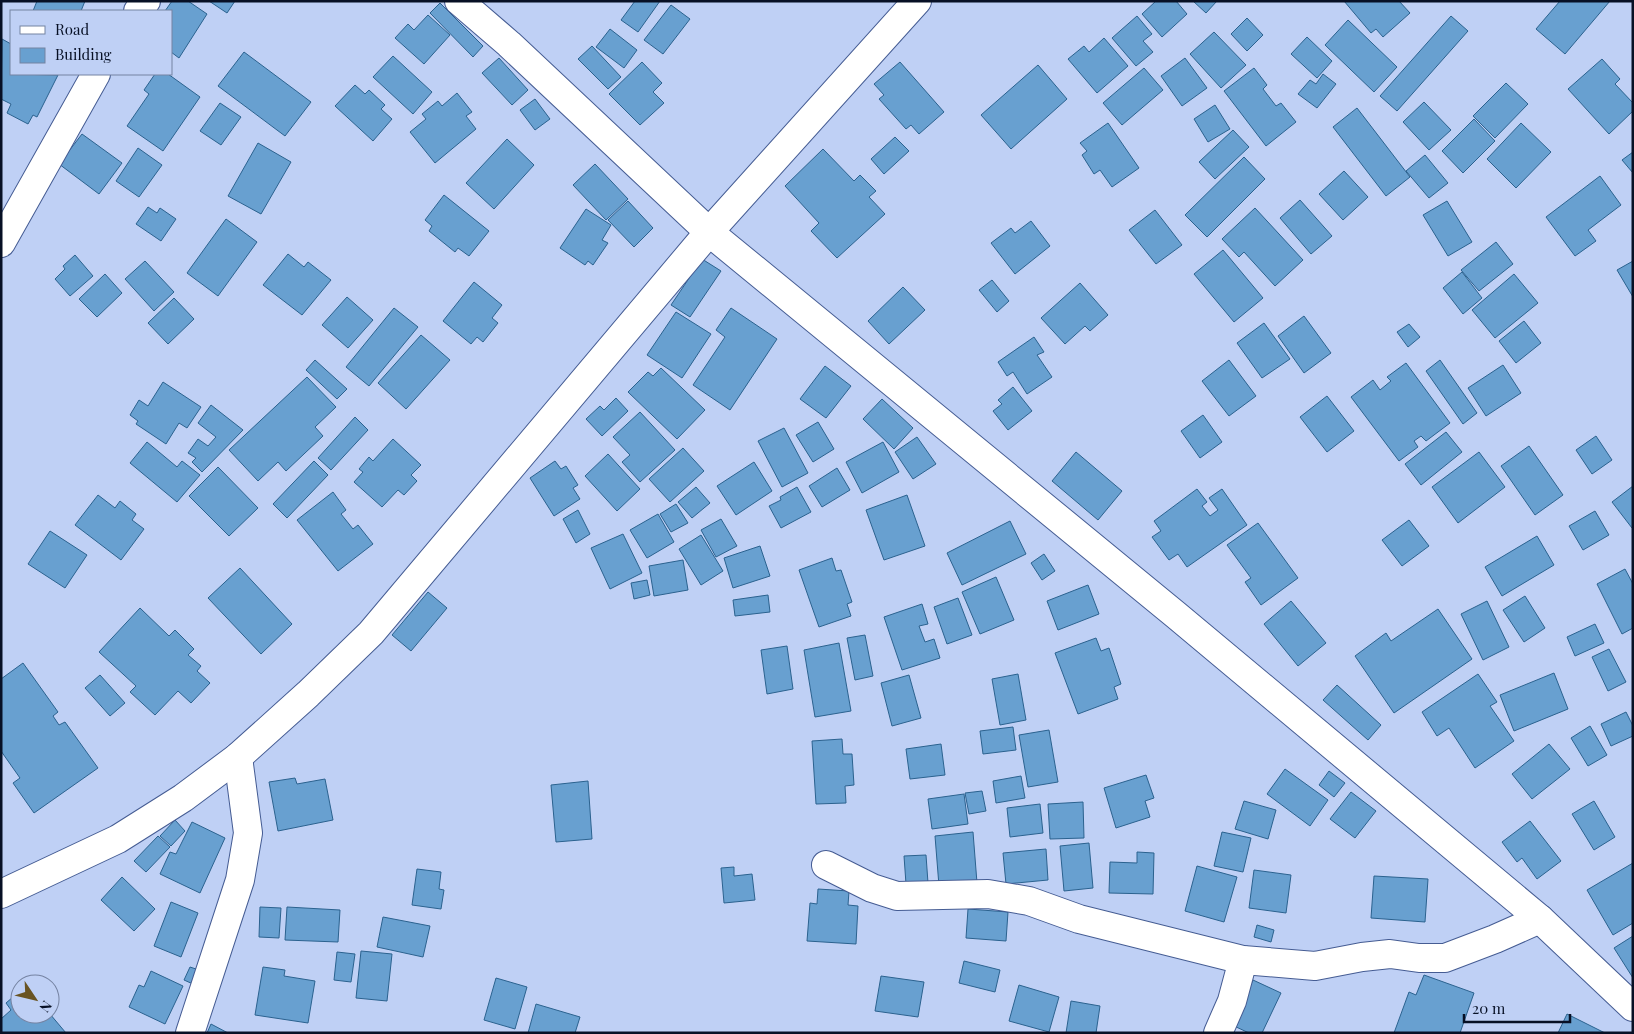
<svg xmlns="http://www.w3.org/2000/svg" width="1634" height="1034" font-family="'Playfair Display',serif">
<rect width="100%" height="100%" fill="#bfd0f5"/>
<!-- building -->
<g fill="#68a0d0" stroke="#2b628f">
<polygon points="37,1 85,1 81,11 33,11"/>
<polygon points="172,1 188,1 207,14 179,58 171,52 171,11 165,11"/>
<polygon points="209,1 235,1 227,13"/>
<polygon points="635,1 660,1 638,32 621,20"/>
<polygon points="1156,1 1176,1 1187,14 1162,37 1142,14"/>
<polygon points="1193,1 1217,1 1206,13"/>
<polygon points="1344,1 1399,1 1410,13 1383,37 1376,29 1371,33"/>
<polygon points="1560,1 1610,1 1565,54 1536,29"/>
<polygon points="440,3 483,46 473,57 430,13"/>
<polygon points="671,5 690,19 663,54 644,40"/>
<polygon points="428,15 450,35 424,64 395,38 408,24 414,30"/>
<polygon points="1137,16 1152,34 1143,41 1153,52 1136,66 1112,38"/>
<polygon points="1451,16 1468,31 1397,111 1380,96"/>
<polygon points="1247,18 1263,35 1247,51 1231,34"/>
<polygon points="1348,20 1397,67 1374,92 1325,45"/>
<polygon points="610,29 637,50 624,68 596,47"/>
<polygon points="1214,32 1246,65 1221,88 1190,54"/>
<polygon points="1307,37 1332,61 1317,78 1291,54"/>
<polygon points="1104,38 1128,66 1097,93 1068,59 1084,46 1089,52"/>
<polygon points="2,39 11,44 11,74 58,75 37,117 33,115 28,124 7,113 11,104 1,99"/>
<polygon points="592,46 621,77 608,89 578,59"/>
<polygon points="244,52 311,102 285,136 218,86"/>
<polygon points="393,56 432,92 413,114 373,77"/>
<polygon points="499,58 528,90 512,105 482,73"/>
<polygon points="1185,58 1207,88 1182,106 1161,76"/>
<polygon points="1602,59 1620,79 1615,84 1633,103 1633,111 1609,134 1568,89"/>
<polygon points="642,62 662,83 653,92 664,103 640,125 609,94"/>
<polygon points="900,62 944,112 919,134 911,125 906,129 879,99 884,95 874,84"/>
<polygon points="1038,65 1067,99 1011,149 981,115"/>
<polygon points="1144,68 1163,90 1122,125 1103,103"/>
<polygon points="1254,68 1267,85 1263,89 1276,106 1281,103 1296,122 1266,146 1224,91"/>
<polygon points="155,74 168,74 200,97 163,151 127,126 149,94 144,90"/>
<polygon points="1323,74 1336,84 1317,108 1298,94 1310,80 1316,84"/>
<polygon points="1506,83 1528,104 1495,138 1473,116"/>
<polygon points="355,85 365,94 369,90 385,105 381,109 392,119 373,141 335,106"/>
<polygon points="457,93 472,112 466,116 476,129 435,163 410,132 426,119 422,114 438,101 442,106"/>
<polygon points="535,99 550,119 535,130 520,110"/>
<polygon points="1424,102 1451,130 1429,150 1403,122"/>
<polygon points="220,103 241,117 221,145 200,131"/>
<polygon points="1215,105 1230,129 1208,142 1194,119"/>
<polygon points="1357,108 1410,177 1386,196 1333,127"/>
<polygon points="1474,119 1495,141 1463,173 1442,151"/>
<polygon points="1108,123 1139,168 1112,187 1100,170 1094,174 1082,155 1087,151 1080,143"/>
<polygon points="1521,123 1551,152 1516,188 1487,159"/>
<polygon points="1233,130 1249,147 1215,179 1199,162"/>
<polygon points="82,134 122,163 99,194 59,164"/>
<polygon points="895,137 909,151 884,174 871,159"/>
<polygon points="507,139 534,165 494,209 466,183"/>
<polygon points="258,143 291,162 261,214 228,196"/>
<polygon points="138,148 162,165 139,197 116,181"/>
<polygon points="823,149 854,181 860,175 876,191 869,197 885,214 837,258 811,231 819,223 785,186"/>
<polygon points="1633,152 1633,173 1622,160"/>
<polygon points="1425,155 1448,183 1429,198 1406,171"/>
<polygon points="1244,157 1265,179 1207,237 1185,215"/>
<polygon points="595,164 628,199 606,220 573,185"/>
<polygon points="1344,171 1368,197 1343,220 1319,194"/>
<polygon points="1600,176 1621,205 1588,230 1596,241 1575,256 1546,217"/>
<polygon points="444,195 489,231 469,256 458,248 455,252 429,231 432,226 425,220"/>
<polygon points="1300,200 1332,236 1311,254 1280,218"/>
<polygon points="628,201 653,228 634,247 608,220"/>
<polygon points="1447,201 1472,242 1448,256 1423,215"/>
<polygon points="148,207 157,213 160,208 176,219 161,241 136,224"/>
<polygon points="1255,208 1303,260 1275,286 1244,252 1239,257 1222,239"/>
<polygon points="586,209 611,225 602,240 608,243 593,265 588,261 585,265 560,248"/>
<polygon points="1155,210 1182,245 1156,264 1129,230"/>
<polygon points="226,219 257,242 218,296 187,273"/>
<polygon points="1031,221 1050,246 1015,274 991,243 1011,228 1015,233"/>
<polygon points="1496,242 1513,264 1479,291 1461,270"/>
<polygon points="1223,250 1263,298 1234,322 1194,274"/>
<polygon points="288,254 304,267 308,262 331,280 302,315 263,285"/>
<polygon points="75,255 93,276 70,296 55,279 65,269 63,266"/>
<polygon points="702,259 721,271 690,317 671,305"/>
<polygon points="145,261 174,292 154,311 125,279"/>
<polygon points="1633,261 1633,297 1617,270"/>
<polygon points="1462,272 1482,298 1463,314 1443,288"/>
<polygon points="105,274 122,293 97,317 79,299"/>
<polygon points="1514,274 1538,303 1495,338 1472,310"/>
<polygon points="992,280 1009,301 997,312 979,290"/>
<polygon points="474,282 502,305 492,318 498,323 483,342 477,337 471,344 443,321"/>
<polygon points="1080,283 1108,315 1090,331 1085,326 1065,344 1041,318"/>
<polygon points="903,287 925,310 889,344 868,321"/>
<polygon points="347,297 373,320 348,348 322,325"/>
<polygon points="174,298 194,319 168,344 148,323"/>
<polygon points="394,308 418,327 369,386 346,367"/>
<polygon points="731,308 777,339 730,410 693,385 725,337 716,330"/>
<polygon points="676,312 711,334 682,378 647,355"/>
<polygon points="1304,316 1331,353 1304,373 1278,336"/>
<polygon points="1524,321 1541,343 1516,363 1499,341"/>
<polygon points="1264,323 1290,359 1262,378 1237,343"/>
<polygon points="1409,324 1420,337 1408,347 1397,332"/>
<polygon points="421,335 450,360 406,409 378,383"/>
<polygon points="1034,337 1044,352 1037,355 1052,377 1027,394 1013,372 1007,376 998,362"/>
<polygon points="315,360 347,389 337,399 306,370"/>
<polygon points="1229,360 1256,396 1229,416 1202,381"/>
<polygon points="1440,360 1477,413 1463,424 1426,371"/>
<polygon points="1406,363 1450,423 1426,441 1421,436 1414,441 1418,447 1399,461 1351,397 1373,380 1380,390 1391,381 1387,377"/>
<polygon points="1503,365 1521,393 1486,416 1468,388"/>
<polygon points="825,366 851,386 826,418 800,399"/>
<polygon points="661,368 705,410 677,439 628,392 648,372 653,376"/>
<polygon points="307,377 336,407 315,427 323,436 286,471 278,462 258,481 229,450"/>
<polygon points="163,382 201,407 187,428 179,423 166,444 136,424 138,421 130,415 139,400 148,406"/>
<polygon points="1013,387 1032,411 1008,430 993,411 1002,404 998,400"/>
<polygon points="1327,396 1354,431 1327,452 1300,417"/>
<polygon points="616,398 628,411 602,436 586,419 600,406 604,410"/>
<polygon points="882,399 913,428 894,449 863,419"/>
<polygon points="211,405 243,430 202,472 192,462 196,458 188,453 198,439 208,446 216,437 198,423"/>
<polygon points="640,412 675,450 640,482 622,462 630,455 613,437"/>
<polygon points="1203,415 1222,442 1200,458 1181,431"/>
<polygon points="355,417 368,430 331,470 318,458"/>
<polygon points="818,422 834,449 813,462 796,435"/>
<polygon points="784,428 808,473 782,487 758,441"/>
<polygon points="1446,432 1462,452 1421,485 1405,464"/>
<polygon points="1596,436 1612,460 1592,474 1576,450"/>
<polygon points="917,437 936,464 913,479 895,452"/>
<polygon points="393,439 421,465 411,475 417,481 404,495 398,490 382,507 354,482 363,472 359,469 369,457 373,461"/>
<polygon points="147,442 177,467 182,461 200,475 177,502 130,463"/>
<polygon points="883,442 899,472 862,493 846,462"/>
<polygon points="1529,446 1563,495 1535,515 1501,466"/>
<polygon points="683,448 704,471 670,502 649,479"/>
<polygon points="1076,452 1122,491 1098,520 1052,481"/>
<polygon points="1479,452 1505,487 1458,523 1432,487"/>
<polygon points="608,454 640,489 617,511 585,476"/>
<polygon points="314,461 328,475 287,518 273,504"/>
<polygon points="555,461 561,469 566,466 578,485 573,488 580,499 554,516 530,478"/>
<polygon points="754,462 772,491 736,515 717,486"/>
<polygon points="218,467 258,508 229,536 189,496"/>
<polygon points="837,468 850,490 822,507 809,486"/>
<polygon points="1633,486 1633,527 1632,528 1612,502"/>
<polygon points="696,487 710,503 692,518 678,502"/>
<polygon points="797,487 811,512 781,528 769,506 781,500 780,497"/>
<polygon points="1197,489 1207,502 1202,506 1210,516 1218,510 1209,498 1222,489 1247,525 1187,567 1178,554 1169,560 1152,537 1161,531 1154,521"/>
<polygon points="333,492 346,510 341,514 353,529 358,525 373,544 338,571 297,520"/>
<polygon points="98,495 115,508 120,501 136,514 132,520 144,529 121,560 75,525"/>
<polygon points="907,495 925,546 884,560 866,510"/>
<polygon points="676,504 688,523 671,532 660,514"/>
<polygon points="578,510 590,534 576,543 563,519"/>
<polygon points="1595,511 1609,535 1583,550 1569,526"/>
<polygon points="658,514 674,542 647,558 630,530"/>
<polygon points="721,519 737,546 716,557 701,530"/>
<polygon points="1409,520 1429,546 1402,566 1382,540"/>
<polygon points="1010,521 1026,554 962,585 947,553"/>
<polygon points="1258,523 1298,578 1261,605 1245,582 1251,578 1227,545"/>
<polygon points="50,531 87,555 65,588 28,564"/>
<polygon points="623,534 642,573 610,589 591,548"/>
<polygon points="701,535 723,571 701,585 679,549"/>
<polygon points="1537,536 1554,565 1502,596 1485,567"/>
<polygon points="760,546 770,576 733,588 724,558"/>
<polygon points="1044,554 1055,571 1042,580 1031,563"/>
<polygon points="832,558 836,571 841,570 852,602 847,604 851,616 819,627 799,570"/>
<polygon points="683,560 688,590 654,596 649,566"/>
<polygon points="240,568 292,624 261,654 208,598"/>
<polygon points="1625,569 1633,584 1633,628 1622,634 1597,584"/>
<polygon points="996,577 1014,620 980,634 962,592"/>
<polygon points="647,580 650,595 634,599 631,583"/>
<polygon points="1088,585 1099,614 1058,630 1047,601"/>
<polygon points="428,592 447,608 411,651 392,635"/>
<polygon points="768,595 770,612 735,616 733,600"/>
<polygon points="1525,596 1545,628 1524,642 1503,610"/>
<polygon points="958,598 972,635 947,644 934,607"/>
<polygon points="1291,601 1326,643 1298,666 1264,624"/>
<polygon points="1487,601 1509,647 1483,660 1461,614"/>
<polygon points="922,604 928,624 919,626 925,642 934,639 940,658 902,670 884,617"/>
<polygon points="140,608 169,636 175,630 194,649 188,655 201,666 197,671 210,683 191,703 178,691 155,715 130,692 136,686 99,652"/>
<polygon points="1438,609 1472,659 1394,713 1355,656 1386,633 1391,641"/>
<polygon points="1595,624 1604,643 1575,656 1567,637"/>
<polygon points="865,635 873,676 855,680 847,638"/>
<polygon points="1096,638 1101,651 1109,648 1121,684 1114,687 1118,699 1078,714 1055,653"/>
<polygon points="839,643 851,711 815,717 804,650"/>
<polygon points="787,646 793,689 767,694 761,650"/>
<polygon points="1609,649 1626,682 1608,691 1592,657"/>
<polygon points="23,663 58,712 53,716 59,725 65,722 98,768 34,813 13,783 20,778 1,751 1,679"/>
<polygon points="1554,673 1568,709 1514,731 1500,695"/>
<polygon points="1018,674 1026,720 1000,725 992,679"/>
<polygon points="1478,674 1497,702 1490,706 1514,741 1475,768 1449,728 1437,736 1422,712"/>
<polygon points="100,675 125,703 110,716 85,688"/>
<polygon points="909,675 921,718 892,726 881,683"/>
<polygon points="1337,685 1381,725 1368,740 1323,700"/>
<polygon points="1626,712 1633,726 1633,736 1611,746 1601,724"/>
<polygon points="1590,726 1607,755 1588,766 1571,738"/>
<polygon points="1013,727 1016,750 983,754 980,731"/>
<polygon points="1049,730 1058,782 1028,787 1019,735"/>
<polygon points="842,739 843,754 852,754 854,785 845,786 846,803 816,804 812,741"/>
<polygon points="941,744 945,775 910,779 906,749"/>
<polygon points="1549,744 1570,769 1532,799 1512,774"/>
<polygon points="1285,769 1328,800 1310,826 1267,794"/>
<polygon points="1329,771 1345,783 1334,797 1319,785"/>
<polygon points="1146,775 1154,798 1145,801 1150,817 1116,828 1104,788"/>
<polygon points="1021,776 1025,798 996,803 993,781"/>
<polygon points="295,778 297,784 325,779 333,820 278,831 269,782"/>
<polygon points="588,781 592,839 556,842 551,785"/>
<polygon points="982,791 986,811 969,814 965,793"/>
<polygon points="1351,792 1376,811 1355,838 1330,819"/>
<polygon points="964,794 968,824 932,829 928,799"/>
<polygon points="1244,801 1276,810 1268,839 1235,829"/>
<polygon points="1594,801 1615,837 1594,850 1572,814"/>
<polygon points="1083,802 1084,838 1050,839 1048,804"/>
<polygon points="1040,804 1043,833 1010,837 1007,808"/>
<polygon points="175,820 185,831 171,846 160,836"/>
<polygon points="1530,821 1561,861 1537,879 1522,858 1517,862 1502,842"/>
<polygon points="192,822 225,838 200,893 160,874 170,852 176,854"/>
<polygon points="973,832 977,883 939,886 935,836"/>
<polygon points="1222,832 1251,838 1243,872 1214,866"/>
<polygon points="158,836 170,847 146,872 134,861"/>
<polygon points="1089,843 1093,888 1064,891 1060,846"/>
<polygon points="1046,849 1048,880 1006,884 1003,853"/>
<polygon points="1137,852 1154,853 1153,894 1109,893 1110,862 1137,863"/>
<polygon points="926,855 928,883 906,884 904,856"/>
<polygon points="1633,863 1633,923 1613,935 1587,890"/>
<polygon points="1197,866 1237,877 1224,922 1185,911"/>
<polygon points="734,867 734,876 752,874 755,900 724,903 721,868"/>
<polygon points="417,869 441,872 439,889 444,890 441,909 412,905"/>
<polygon points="1254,870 1291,875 1286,913 1249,908"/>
<polygon points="1374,876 1428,879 1425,922 1371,918"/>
<polygon points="122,877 155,909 134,931 101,900"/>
<polygon points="818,889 849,891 848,905 858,906 856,944 807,941 810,903 817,904"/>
<polygon points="171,902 198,913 181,957 154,946"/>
<polygon points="260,907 281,908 279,938 259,937"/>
<polygon points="287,907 340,910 338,942 285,940"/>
<polygon points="968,909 1008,912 1006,941 966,938"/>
<polygon points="383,917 430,926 423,957 377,947"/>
<polygon points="1257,925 1274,930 1271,942 1254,937"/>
<polygon points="1633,936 1633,978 1614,948"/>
<polygon points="361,951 392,954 387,1001 356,998"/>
<polygon points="337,952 355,954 351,982 334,980"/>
<polygon points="964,961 1000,970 995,992 959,983"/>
<polygon points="190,967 199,970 193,984 184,980"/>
<polygon points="263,967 285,970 284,976 315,981 308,1023 255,1015"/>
<polygon points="151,971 183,986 165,1024 129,1007 139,985 144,987"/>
<polygon points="1424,975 1474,993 1460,1033 1394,1033 1409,992 1416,995"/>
<polygon points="881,976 924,982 918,1017 875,1011"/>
<polygon points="496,978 527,987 515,1029 484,1020"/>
<polygon points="1253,980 1281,993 1262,1033 1249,1033 1232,1025"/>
<polygon points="1019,985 1059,997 1049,1032 1009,1021"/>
<polygon points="20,991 20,1014 50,1014 66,1033 1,1033 1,1019 11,1010 6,1003"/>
<polygon points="1071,1001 1100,1006 1096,1033 1066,1033"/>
<polygon points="536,1004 580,1017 575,1033 528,1033"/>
<polygon points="1567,1014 1605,1033 1558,1033"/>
<polygon points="211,1024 228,1033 207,1033"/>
</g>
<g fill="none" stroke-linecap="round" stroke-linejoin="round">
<defs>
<g id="minor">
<polyline points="459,1 509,44 709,232 1176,615 1540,919 1633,1007"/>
<polyline points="138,11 146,1"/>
<polyline points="1,243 96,74"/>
<polyline points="826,865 872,888 897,896 988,894 1029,901 1079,919 1243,960 1315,966 1362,957 1390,954 1419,958 1445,958 1495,939 1540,919"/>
<polyline points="1,894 118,839 183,798 238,757 308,694 371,633 709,232 917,1"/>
<polyline points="190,1033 240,880 248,833 238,757"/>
<polyline points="1218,1033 1232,1001 1243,960"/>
</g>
</defs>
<!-- minor casing -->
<use href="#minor" stroke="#455c93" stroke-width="30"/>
<!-- minor -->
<use href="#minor" stroke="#fff" stroke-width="28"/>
</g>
<!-- border -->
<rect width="1634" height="1034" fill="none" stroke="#071025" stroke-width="5"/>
<!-- legend -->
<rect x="10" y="10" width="162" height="65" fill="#bfd0f5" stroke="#7583a2"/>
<rect x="20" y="26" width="25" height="8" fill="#ffffff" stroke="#7583a2"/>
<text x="55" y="35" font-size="15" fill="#071025">Road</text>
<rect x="20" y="48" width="25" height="15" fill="#68a0d0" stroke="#7583a2"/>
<text x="55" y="60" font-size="15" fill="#071025">Building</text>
<!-- north arrow -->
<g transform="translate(35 999) rotate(125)"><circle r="24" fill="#bfd0f5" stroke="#7583a2"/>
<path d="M0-4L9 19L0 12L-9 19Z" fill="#695423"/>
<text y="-8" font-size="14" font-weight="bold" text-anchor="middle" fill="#071025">N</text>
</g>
<!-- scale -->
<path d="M1464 1014v8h106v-8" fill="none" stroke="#071025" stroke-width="2.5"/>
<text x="1472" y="1014" font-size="15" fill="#071025" stroke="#bfd0f5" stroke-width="4" paint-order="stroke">20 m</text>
</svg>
